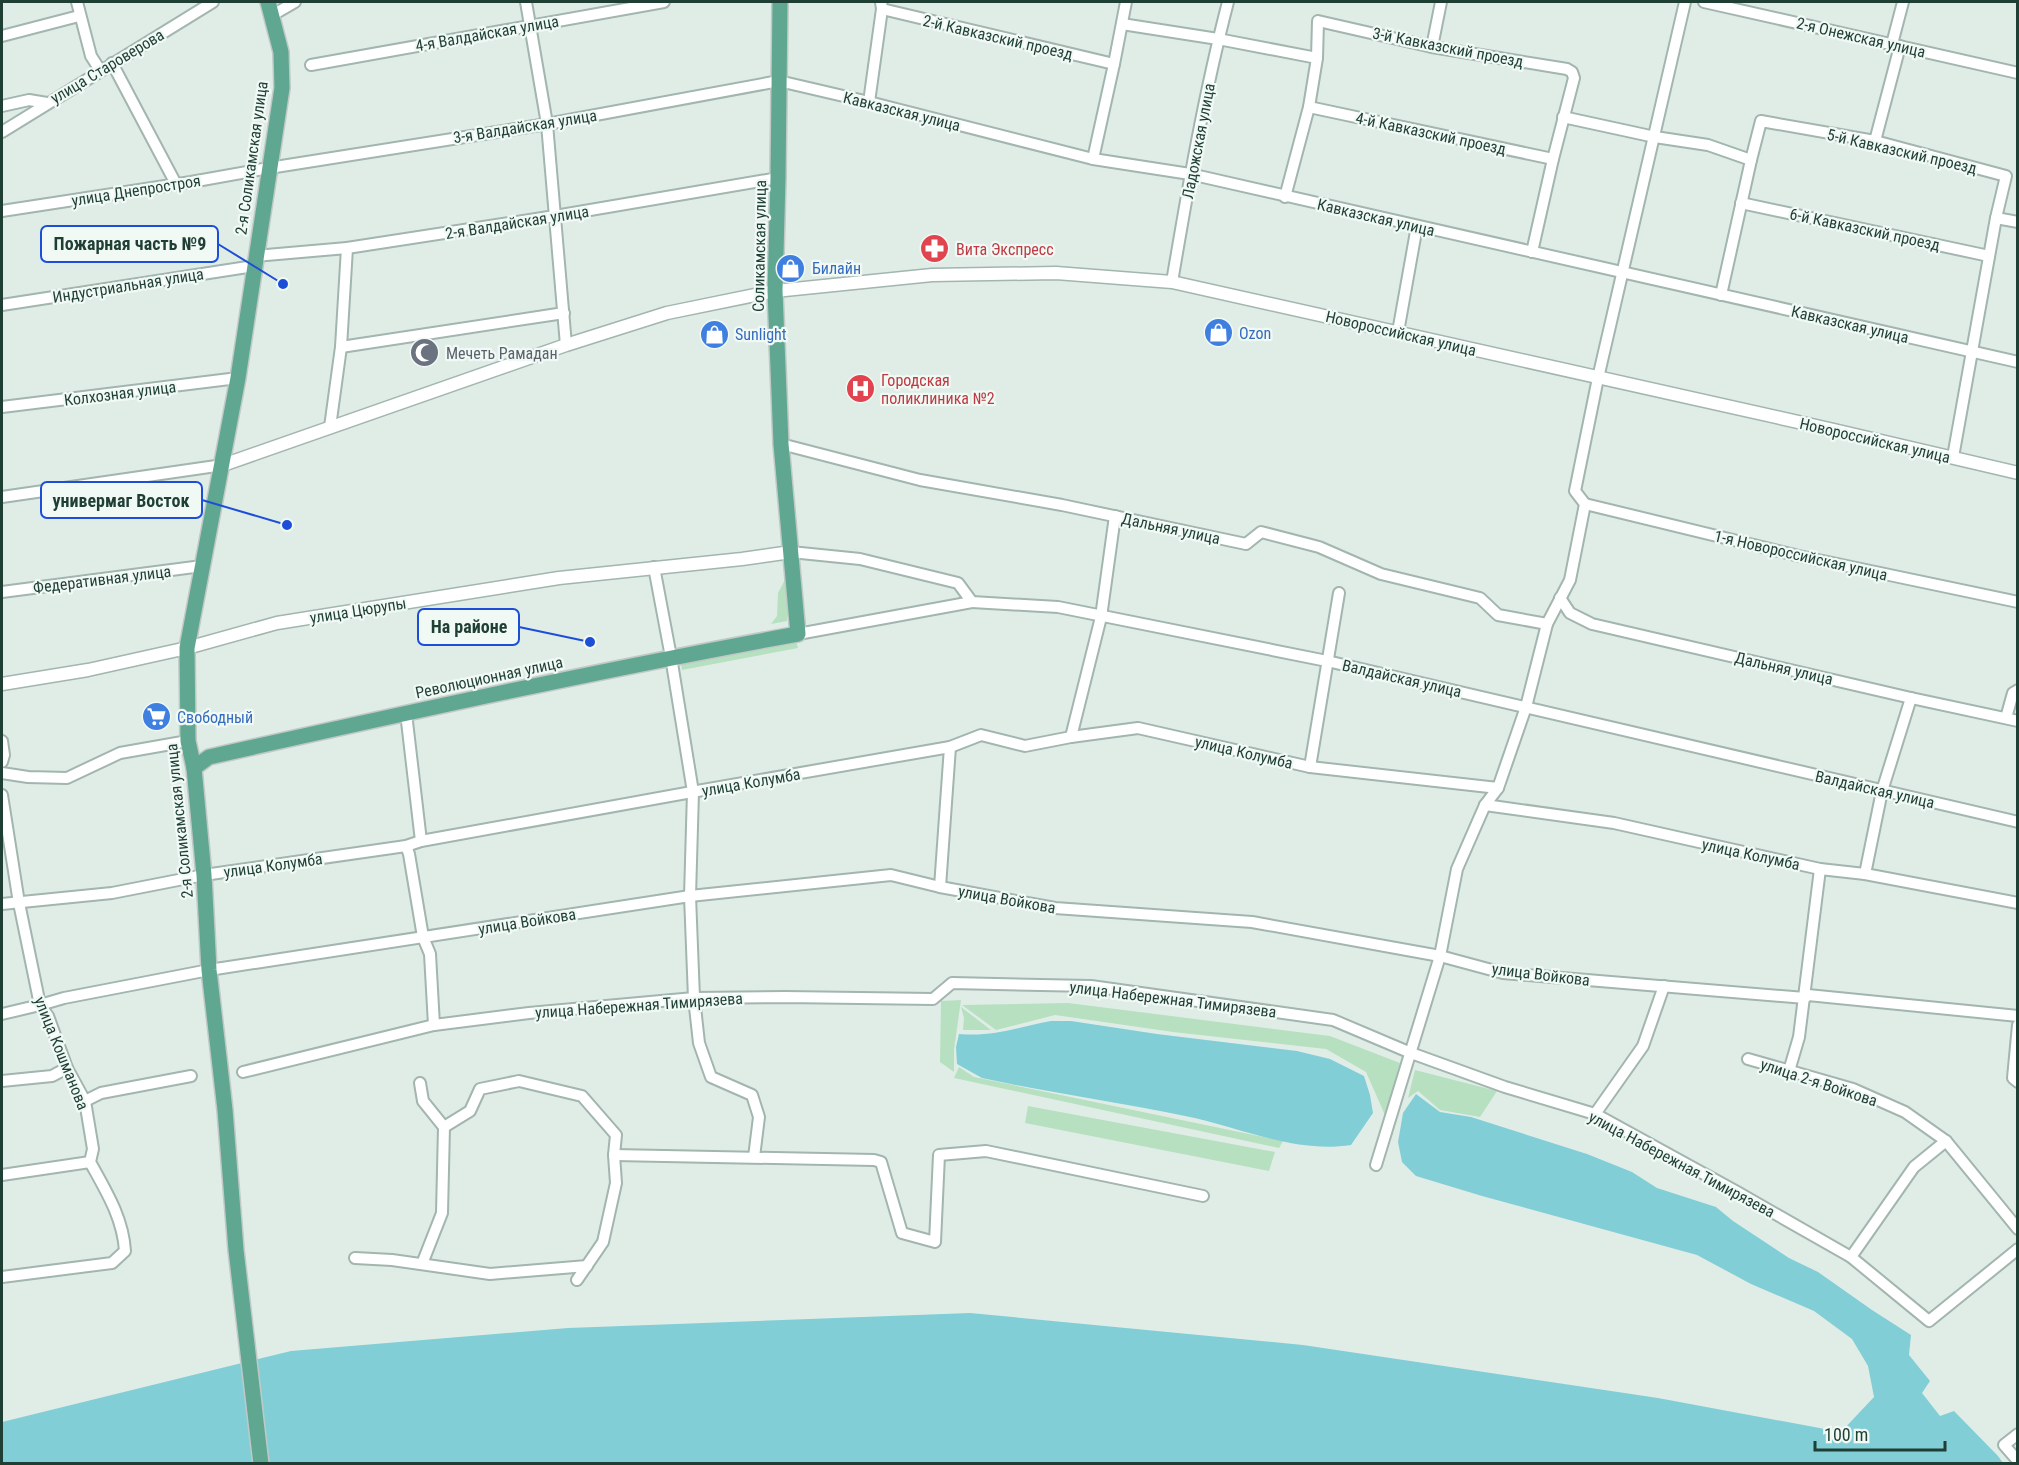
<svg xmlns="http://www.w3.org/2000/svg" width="2019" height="1465" font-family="'Roboto Condensed',sans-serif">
<rect width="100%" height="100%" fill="#e0ede7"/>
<!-- green -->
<g fill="#b7e0c0">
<polygon points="788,574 787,621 771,624 777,616 778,593"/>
<polygon points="796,640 798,648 682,670 681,663 703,660"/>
<polygon points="961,1000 954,1050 954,1072 940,1062 941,1001"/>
<polygon points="1068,1003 1330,1036 1400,1063 1385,1115 1366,1072 1326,1049 1173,1032 1055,1015 996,1030 962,1005"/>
<polygon points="961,1007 991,1030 963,1030 964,1018"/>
<polygon points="959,1067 974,1077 1283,1141 1279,1148 954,1078"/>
<polygon points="1415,1070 1497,1091 1480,1117 1440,1110 1418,1091 1408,1098"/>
<polygon points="1028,1106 1275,1152 1269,1171 1025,1123"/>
</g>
<!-- water -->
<g fill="#82ced7">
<path d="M1051,1021h20l86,13 140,17 33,8 34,17 6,19 3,18 -22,32c-56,9 -111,-18 -166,-29 -67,-14 -136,-23 -203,-38l-25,-14 -1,-17 3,-13c35,3 59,-7 92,-13z"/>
<polygon points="1416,1094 1440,1112 1471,1117 1587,1154 1632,1172 1657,1188 1716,1207 1733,1221 1789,1258 1818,1272 1872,1310 1911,1335 1909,1355 1930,1381 1922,1393 1940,1416 1954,1411 1998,1456 2003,1463 2,1464 2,1422 291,1351 568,1328 970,1313 1303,1345 1658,1398 1841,1432 1874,1397 1868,1366 1852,1339 1814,1311 1751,1284 1697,1255 1482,1196 1416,1176 1402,1162 1398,1142 1403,1113"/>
</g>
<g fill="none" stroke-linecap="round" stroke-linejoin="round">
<defs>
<g id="minor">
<polyline points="77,2 91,56 100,70"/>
<polyline points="526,2 547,124 566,345"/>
<polyline points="1704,2 2018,73"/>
<polyline points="882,9 1114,64"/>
<polyline points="271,16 295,2"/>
<polyline points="1122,24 1218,39 1317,58"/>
<polyline points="2,36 79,16"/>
<polyline points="1892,44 1903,2"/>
<polyline points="1432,47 1441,2"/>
<polyline points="112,63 176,184"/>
<polyline points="311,65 664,2"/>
<polyline points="869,102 882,9 881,2"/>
<polyline points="2,106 29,100 47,103"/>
<polyline points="1309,107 1553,159"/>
<polyline points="1563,117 1655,137 1708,145 1751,160"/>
<polyline points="2,132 213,2"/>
<polyline points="1875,141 1900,46"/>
<polyline points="1093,159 1114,64 1126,2"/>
<polyline points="1285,197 1309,107 1317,58 1318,21 1432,47 1567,69 1572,72 1574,78 1553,159 1532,252"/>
<polyline points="1741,203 1989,256"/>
<polyline points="2,211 191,182 269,168 547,124 779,81 869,102 1093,159 1190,174 2018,362"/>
<polyline points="1996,218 2018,222"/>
<polyline points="255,256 347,248 555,216 778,178"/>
<path d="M1172,282c16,-94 32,-188 56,-280"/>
<polyline points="1721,295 1751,160 1761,121 1875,141 2006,176 1996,218 1953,457"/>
<polyline points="2,305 254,266"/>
<polyline points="1398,332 1417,226"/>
<polyline points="341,347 564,313"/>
<polyline points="2,407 238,378"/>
<polyline points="330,427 341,347 347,248"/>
<polyline points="781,444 920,480 1062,505 1246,544 1261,532 1319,547 1381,574 1480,598 1498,615 1547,624"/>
<polyline points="2,497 223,465"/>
<polyline points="1585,504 1799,556 2018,602"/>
<polyline points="791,552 860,559 958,583 972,602 1058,607 1327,661 2018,822"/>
<polyline points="654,567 671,657 693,792 690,896 694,998 699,1043 711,1077 752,1095 759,1117 754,1157"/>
<polyline points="2,592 202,566"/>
<polyline points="1560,598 1570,613 1592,624 1911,698 2018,721"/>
<polyline points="798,634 972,602"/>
<polyline points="406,713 421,841"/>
<polyline points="2006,718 2013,693 2018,690"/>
<polyline points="1071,737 1101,617 1115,516"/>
<polyline points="2,741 4,755 2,762"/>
<polyline points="1310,767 1339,593"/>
<polyline points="2,773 28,777 67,778 120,753 188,741"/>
<path d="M2,795l17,108 21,102 8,11 19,52 18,33 8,48 -3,13c16,29 33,56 35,89l-13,12 -110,14"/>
<polyline points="1485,805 1614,823 1820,869 1865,874 2018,903"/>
<polyline points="406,846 409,854 423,937 430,954 434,1025"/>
<polyline points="1865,874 1882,791 1911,698"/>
<polyline points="940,887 950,747"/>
<polyline points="2,904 112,893 204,875 406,846 421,841 703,790 950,747 981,735 1025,746 1071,737 1138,728 1310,767 1498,788"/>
<polyline points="2,1014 40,1005 64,998 209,970 690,896 891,875 940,887 1055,908 1252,922 1440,956 1503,973 1805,998 1808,995 2018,1016"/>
<polyline points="2018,1025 2013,1078 2018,1082"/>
<polyline points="1748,1059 1853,1089 1905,1112 1946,1141 2018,1229"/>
<polyline points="1789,1071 1799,1037 1820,869"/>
<polyline points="243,1072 434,1025 529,1013 694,998 785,997 933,999 952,983 1091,986 1333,1020 1411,1053 1505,1087 1595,1114 1737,1192 1851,1257 1929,1321 2018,1249"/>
<polyline points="2,1081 52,1076 67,1068"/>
<polyline points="420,1083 423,1101 444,1127 442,1213 422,1264"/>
<polyline points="85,1101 101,1093 191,1076"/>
<polyline points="1595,1114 1643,1046 1664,986"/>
<polyline points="444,1127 470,1111 480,1089 519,1081 582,1096 616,1135 614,1155 616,1183 603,1242 577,1280"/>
<polyline points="614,1155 874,1160 881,1162 902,1233 935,1242 939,1155 986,1151 1203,1196"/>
<polyline points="1376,1165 1440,956 1457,869 1485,805 1498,788 1526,707 1547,624 1570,580 1585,504 1575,491 1598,378 1685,2"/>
<polyline points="2,1175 90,1162"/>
<polyline points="1851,1257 1914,1167 1946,1141"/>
<polyline points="355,1258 392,1260 490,1274 587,1266"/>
<polyline points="2018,1434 2004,1445 2018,1461"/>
</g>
<g id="tertiary">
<polyline points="223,465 566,345 667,313 775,291 932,275 1056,273 1172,282 1834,430 2018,473"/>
<polyline points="2,684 88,670 187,648 277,623 559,578 742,559 791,552"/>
</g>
<g id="primary">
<path d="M194,768l15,-11c196,-44 391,-87 589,-123l-17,-190 -6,-153 3,-113 2,-176"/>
<polyline points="261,1464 236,1250 225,1110 209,970 204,875 194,768 188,741 187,648 238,378 282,88 281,52 268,2"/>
</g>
</defs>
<!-- minor casing -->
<use href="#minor" stroke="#a2b5ae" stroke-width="14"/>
<!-- tertiary casing -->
<use href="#tertiary" stroke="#a2b5ae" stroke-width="15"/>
<!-- primary casing -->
<use href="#primary" stroke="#c0c9c6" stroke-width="18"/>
<!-- minor -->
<use href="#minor" stroke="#fff" stroke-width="10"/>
<!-- tertiary -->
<use href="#tertiary" stroke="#fff" stroke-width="12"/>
<!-- primary -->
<use href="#primary" stroke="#60a791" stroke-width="15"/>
</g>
<!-- icons -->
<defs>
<symbol id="pharmacy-disc" viewBox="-11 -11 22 22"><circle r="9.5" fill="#e0444e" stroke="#f1f9f5"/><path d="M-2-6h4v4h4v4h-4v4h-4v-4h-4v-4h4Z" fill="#fff"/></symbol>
<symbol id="shop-disc" viewBox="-11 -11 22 22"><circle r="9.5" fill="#3f7fe0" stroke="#f1f9f5"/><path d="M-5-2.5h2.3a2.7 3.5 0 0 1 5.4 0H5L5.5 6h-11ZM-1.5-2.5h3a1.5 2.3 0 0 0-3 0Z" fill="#fff"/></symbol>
<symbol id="mosque-disc" viewBox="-11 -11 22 22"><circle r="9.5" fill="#6b7280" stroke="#f1f9f5"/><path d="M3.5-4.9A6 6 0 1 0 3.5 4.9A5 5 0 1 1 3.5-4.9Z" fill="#fff"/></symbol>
<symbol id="hospital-disc" viewBox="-11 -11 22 22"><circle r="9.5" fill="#e0444e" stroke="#f1f9f5"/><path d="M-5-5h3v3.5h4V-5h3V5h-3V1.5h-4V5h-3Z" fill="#fff"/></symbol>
<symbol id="supermarket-disc" viewBox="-11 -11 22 22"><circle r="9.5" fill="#3f7fe0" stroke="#f1f9f5"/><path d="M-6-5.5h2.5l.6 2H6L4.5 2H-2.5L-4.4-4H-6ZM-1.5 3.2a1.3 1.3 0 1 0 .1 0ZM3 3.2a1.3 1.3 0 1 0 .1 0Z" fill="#fff"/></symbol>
</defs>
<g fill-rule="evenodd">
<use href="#pharmacy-disc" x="918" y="232" width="33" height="33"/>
<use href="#shop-disc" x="774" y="252" width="33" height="33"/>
<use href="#shop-disc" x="1202" y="316" width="33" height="33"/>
<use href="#shop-disc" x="698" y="318" width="33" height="33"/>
<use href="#mosque-disc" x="408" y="336" width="33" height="33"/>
<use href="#hospital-disc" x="844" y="372" width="33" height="33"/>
<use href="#supermarket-disc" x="140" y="700" width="33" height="33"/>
</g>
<g text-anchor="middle" stroke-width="4.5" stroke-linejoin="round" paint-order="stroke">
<!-- street labels -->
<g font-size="16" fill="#1f3f35" stroke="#f1f9f5">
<text transform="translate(487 33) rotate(-10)" y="6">4-я Валдайская улица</text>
<text transform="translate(998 37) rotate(13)" y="6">2-й Кавказский проезд</text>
<text transform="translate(1861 37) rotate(13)" y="6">2-я Онежская улица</text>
<text transform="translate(1448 47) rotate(11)" y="6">3-й Кавказский проезд</text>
<text transform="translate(107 66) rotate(-31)" y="6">улица Староверова</text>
<text transform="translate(902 111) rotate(14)" y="6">Кавказская улица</text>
<text transform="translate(525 126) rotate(-9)" y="6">3-я Валдайская улица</text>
<text transform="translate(1431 133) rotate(12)" y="6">4-й Кавказский проезд</text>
<text transform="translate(1198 141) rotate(-79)" y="6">Ладожская улица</text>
<text transform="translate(1902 151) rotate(13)" y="6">5-й Кавказский проезд</text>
<text transform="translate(251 158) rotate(-82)" y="6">2-я Соликамская улица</text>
<text transform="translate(136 190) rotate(-9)" y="6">улица Днепростроя</text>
<text transform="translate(1376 217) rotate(13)" y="6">Кавказская улица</text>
<text transform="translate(517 222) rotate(-9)" y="6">2-я Валдайская улица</text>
<text transform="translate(1865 229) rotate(12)" y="6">6-й Кавказский проезд</text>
<text transform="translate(759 246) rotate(-89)" y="6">Соликамская улица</text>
<text transform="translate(128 285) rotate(-9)" y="6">Индустриальная улица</text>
<text transform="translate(1850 324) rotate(13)" y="6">Кавказская улица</text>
<text transform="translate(1401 333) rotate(13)" y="6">Новороссийская улица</text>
<text transform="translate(120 393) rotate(-7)" y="6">Колхозная улица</text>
<text transform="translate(1875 440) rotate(13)" y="6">Новороссийская улица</text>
<text transform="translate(1171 528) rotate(12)" y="6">Дальняя улица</text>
<text transform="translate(1801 555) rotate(13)" y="6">1-я Новороссийская улица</text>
<text transform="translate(102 579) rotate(-7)" y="6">Федеративная улица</text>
<text transform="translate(358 610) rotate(-9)" y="6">улица Цюрупы</text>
<text transform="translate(1784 668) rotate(13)" y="6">Дальняя улица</text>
<text transform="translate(489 677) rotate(-12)" y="6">Революционная улица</text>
<text transform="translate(1402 678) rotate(13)" y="6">Валдайская улица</text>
<text transform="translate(1244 752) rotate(13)" y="6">улица Колумба</text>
<text transform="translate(751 782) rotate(-10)" y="6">улица Колумба</text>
<text transform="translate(1875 789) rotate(13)" y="6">Валдайская улица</text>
<text transform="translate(179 821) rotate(-96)" y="6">2-я Соликамская улица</text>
<text transform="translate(1751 854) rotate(12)" y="6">улица Колумба</text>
<text transform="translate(273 865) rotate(-8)" y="6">улица Колумба</text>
<text transform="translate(1007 899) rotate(10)" y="6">улица Войкова</text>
<text transform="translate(527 921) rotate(-9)" y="6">улица Войкова</text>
<text transform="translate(1541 974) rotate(7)" y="6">улица Войкова</text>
<text transform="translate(1173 999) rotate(7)" y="6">улица Набережная Тимирязева</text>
<text transform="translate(639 1005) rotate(-4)" y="6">улица Набережная Тимирязева</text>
<text transform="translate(62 1053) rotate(68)" y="6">улица Кошманова</text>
<text transform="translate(1819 1082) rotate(18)" y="6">улица 2-я Войкова</text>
<text transform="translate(1682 1164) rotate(28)" y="6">улица Набережная Тимирязева</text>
</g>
<!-- health labels -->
<g font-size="16" fill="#be3a42" stroke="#f1f9f5" text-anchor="start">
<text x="956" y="255">Вита Экспресс</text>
<text x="881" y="386">Городская<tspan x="881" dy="18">поликлиника №2</tspan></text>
</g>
<!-- shop labels -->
<g font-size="16" fill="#366cbe" stroke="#f1f9f5" text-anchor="start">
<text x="812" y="274">Билайн</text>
<text x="1239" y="339">Ozon</text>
<text x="735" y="340">Sunlight</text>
<text x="177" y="723">Свободный</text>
</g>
<!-- worship labels -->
<g font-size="16" fill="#5b616d" stroke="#f1f9f5" text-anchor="start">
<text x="446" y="359">Мечеть Рамадан</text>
</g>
</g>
<!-- callouts -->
<path fill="none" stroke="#1d4ed8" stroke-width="2" d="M283 284L218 244M287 525L202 500M590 642L519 627"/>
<g fill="#1d4ed8" stroke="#f1f9f5" stroke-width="2">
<circle cx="283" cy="284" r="6"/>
<circle cx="287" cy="525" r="6"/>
<circle cx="590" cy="642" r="6"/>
</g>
<g fill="#f1f9f5" stroke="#1d4ed8" stroke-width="2">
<rect x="41" y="226" width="177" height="36" rx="6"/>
<rect x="41" y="482" width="161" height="36" rx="6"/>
<rect x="418" y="609" width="101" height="36" rx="6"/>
</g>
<g font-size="18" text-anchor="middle" font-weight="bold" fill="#1f3f35">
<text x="130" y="250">Пожарная часть №9</text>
<text x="121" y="507">универмаг Восток</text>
<text x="469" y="633">На районе</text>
</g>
<!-- border -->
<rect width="2019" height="1465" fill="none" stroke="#1f3f35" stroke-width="6"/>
<!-- scale -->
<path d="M1815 1441v9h130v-9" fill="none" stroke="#1f3f35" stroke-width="3"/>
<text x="1824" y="1441" font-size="18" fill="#1f3f35" stroke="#f1f9f5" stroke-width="4.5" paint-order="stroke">100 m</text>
</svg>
